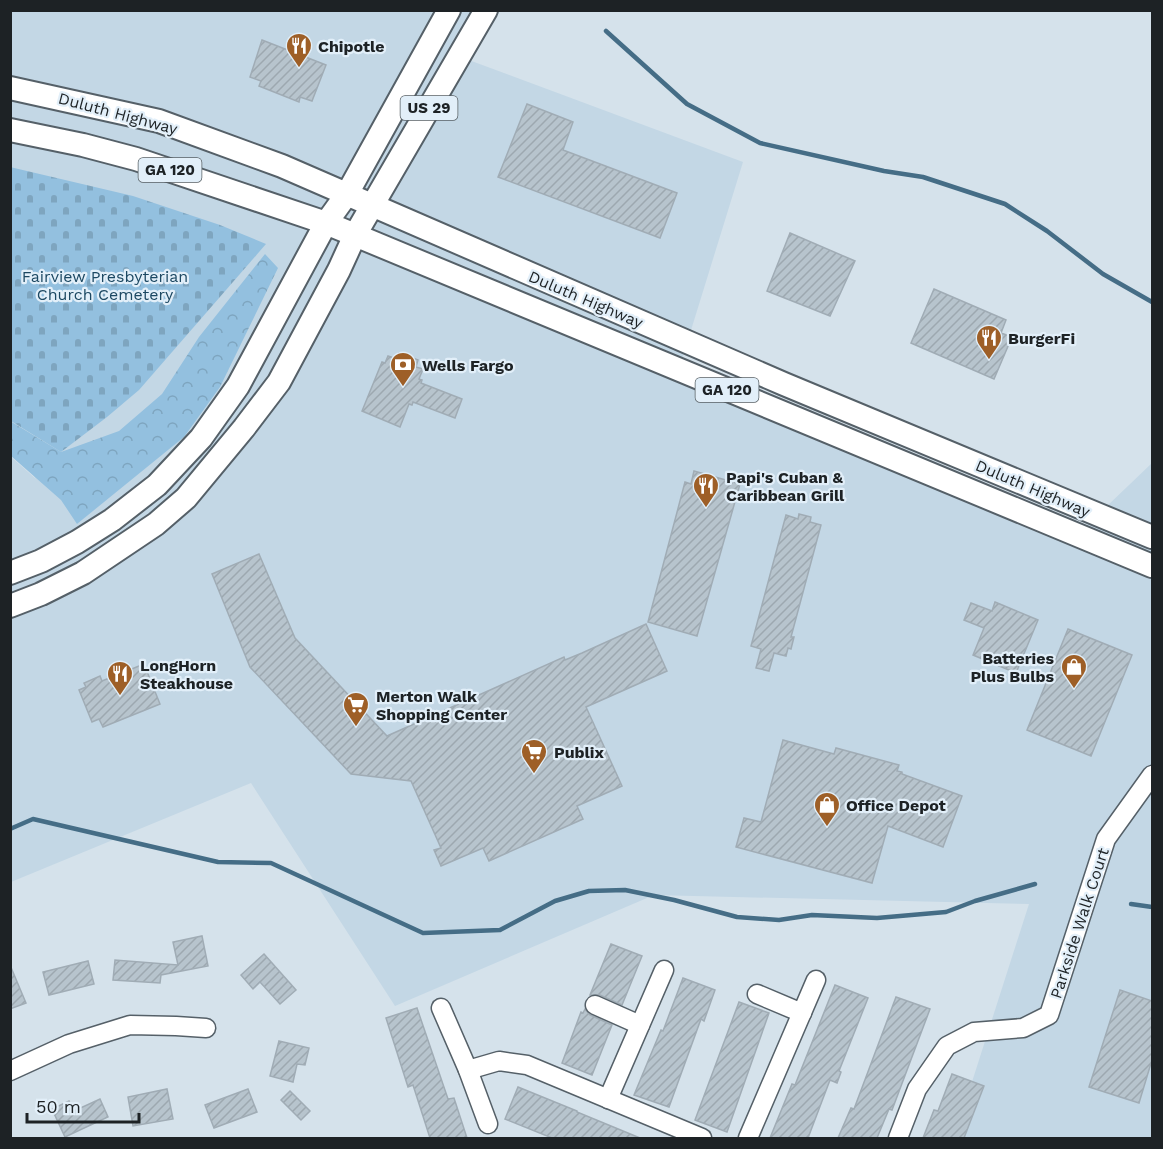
<svg xmlns="http://www.w3.org/2000/svg" width="1163" height="1149" font-family="'Work Sans',sans-serif">
<defs>
<pattern id="forest-crowns" width="20" height="18" patternUnits="userSpaceOnUse" patternTransform="scale(1.5)"><rect width="20" height="18" fill="#93c0df"/><path d="M2 6a3 3 0 1 1 6 0M12 15a3 3 0 1 1 6 0" fill="none" stroke="#7ea5bf"/></pattern>
<pattern id="cemetery-stones" width="16" height="16" patternUnits="userSpaceOnUse" patternTransform="scale(1.5)"><rect width="16" height="16" fill="#93c0df"/><path d="M2 7V4a2 2 0 0 1 4 0v3zM10 15v-3a2 2 0 0 1 4 0v3z" fill="#7ea5bf"/></pattern>
<pattern id="building-hatch" width="6" height="6" patternUnits="userSpaceOnUse" patternTransform="scale(1.5)"><rect width="6" height="6" fill="#b7c4cd"/><path d="M-1 1l2-2M0 6l6-6M5 7l2-2" fill="none" stroke="#9da8b0"/></pattern>
</defs>
<rect width="100%" height="100%" fill="#d5e2eb"/>
<!-- built -->
<polygon fill="#c3d7e5" points="11,11 489,11 458,56 743,162 679,369 1082,530 1152,463 1152,1138 954,1138 1029,904 654,895 395,1006 251,783 11,882 10,456 36,479 11,440"/>
<!-- forest -->
<polygon fill="url(#forest-crowns)" points="265,254 278,268 220,387 184,437 77,524 61,500 11,456 10,421 61,452 119,431 162,394 199,337"/>
<!-- cemetery -->
<polygon fill="url(#cemetery-stones)" points="10,167 133,196 220,225 266,244 139,390 107,417 61,452 11,421"/>
<g fill="none" stroke-linecap="round" stroke-linejoin="round">
<!-- stream -->
<g stroke="#456d86" stroke-width="4.5">
<polyline points="606,31 687,104 760,143 884,171 923,177 1005,204 1047,231 1103,274 1152,302"/>
<polyline points="10,829 33,819 218,862 271,863 423,933 500,930 555,901 589,891 625,890 674,900 737,917 779,920 812,915 877,918 946,912 975,901 1035,884"/>
<polyline points="1131,904 1152,907"/>
</g>
</g>
<!-- building -->
<g fill="url(#building-hatch)" stroke="#a0acb5" stroke-width="1.5">
<polygon points="262,40 326,65 312,101 300,97 299,102 259,86 261,81 250,77"/>
<polygon points="527,104 573,122 563,150 677,193 660,238 498,177"/>
<polygon points="790,233 855,261 830,316 767,291"/>
<polygon points="934,289 1006,320 1001,333 1012,337 994,379 911,343"/>
<polygon points="399,353 418,360 416,367 423,369 419,379 422,380 421,383 462,399 455,418 413,402 412,405 409,404 400,427 362,411 382,362 385,363 388,356 397,359"/>
<polygon points="694,471 740,484 697,636 648,622 685,482 691,484"/>
<polygon points="799,514 811,517 810,522 821,525 791,637 794,637 791,649 788,648 786,656 774,653 769,671 756,668 761,649 751,646 786,515 798,519"/>
<polygon points="259,554 295,638 387,736 564,657 565,660 582,653 646,624 667,671 586,707 622,786 577,806 583,819 489,861 483,848 441,866 434,850 441,848 411,781 351,774 250,667 212,574"/>
<polygon points="995,602 1038,620 1016,673 973,655 984,628 964,620 971,603 992,611"/>
<polygon points="1068,629 1132,655 1091,756 1027,730"/>
<polygon points="144,664 160,704 103,727 99,719 92,722 79,690 86,687 84,683 100,676 102,681"/>
<polygon points="783,740 834,754 836,748 899,765 897,771 902,772 902,774 962,796 943,847 888,826 872,883 736,847 744,818 761,822"/>
<polygon points="202,936 208,966 161,975 160,983 113,980 115,960 178,965 173,942"/>
<polygon points="611,944 642,956 622,1005 600,995 590,995"/>
<polygon points="264,954 296,990 280,1004 260,982 253,989 241,975"/>
<polygon points="88,961 94,984 49,995 43,972"/>
<polygon points="10,965 26,1003 10,1009"/>
<polygon points="683,978 715,990 704,1021 701,1019 669,1107 634,1095 661,1030 663,1031"/>
<polygon points="835,985 868,998 839,1071 841,1072 837,1083 830,1080 808,1138 770,1138 792,1084 795,1085"/>
<polygon points="1120,990 1152,1001 1152,1060 1139,1103 1089,1087"/>
<polygon points="896,997 930,1009 892,1110 889,1109 877,1138 838,1138 851,1108 854,1109"/>
<polygon points="739,1002 769,1013 727,1132 695,1120"/>
<polygon points="417,1008 448,1099 454,1098 467,1138 430,1138 413,1085 408,1087 386,1018"/>
<polygon points="585,1009 590,1015 612,1025 592,1075 562,1063 581,1012 583,1013"/>
<polygon points="279,1041 309,1048 305,1065 297,1064 293,1082 270,1076"/>
<polygon points="952,1074 984,1086 964,1138 923,1138 934,1110 938,1111"/>
<polygon points="518,1087 577,1111 577,1112 640,1138 552,1138 505,1119"/>
<polygon points="167,1089 173,1119 133,1126 128,1097"/>
<polygon points="248,1089 257,1112 214,1128 205,1105"/>
<polygon points="290,1091 310,1111 301,1120 281,1100"/>
<polygon points="100,1099 108,1117 65,1137 52,1109 69,1101 74,1111"/>
</g>
<g fill="none" stroke-linecap="round" stroke-linejoin="round">
<defs>
<g id="minor">
<polyline points="757,994 802,1013"/>
<polyline points="595,1005 640,1025"/>
<polyline points="441,1008 468,1070 488,1124"/>
<polyline points="468,1070 499,1061 527,1065 702,1138"/>
<polyline points="10,1071 69,1044 130,1025 176,1026 206,1028"/>
<polyline points="608,1099 664,970"/>
<polyline points="748,1138 816,980"/>
<polyline points="898,1138 917,1089 947,1046 974,1032 1023,1028 1049,1015 1106,839 1152,775"/>
</g>
<g id="major">
<polyline points="10,88 159,121 282,166 784,384 1152,537"/>
<polyline points="10,130 83,145 136,159 326,223 1152,566"/>
<polyline points="10,573 41,561 77,542 112,520 157,485 201,438 238,386 326,223 347,194 449,10"/>
<polyline points="10,606 41,594 83,573 156,524 186,498 244,428 279,382 339,270 355,235 486,10"/>
</g>
</defs>
<!-- minor casing -->
<use href="#minor" stroke="#556068" stroke-width="21"/>
<!-- major casing -->
<use href="#major" stroke="#556068" stroke-width="26"/>
<!-- minor -->
<use href="#minor" stroke="#fff" stroke-width="18"/>
<!-- major -->
<use href="#major" stroke="#fff" stroke-width="22"/>
</g>
<!-- icons -->
<defs>
<symbol id="restaurant-pin" viewBox="-11 -11 22 30"><path d="M0 17L-7.5 6A9.5 9.5 0 1 1 7.5 6Z" fill="#9e5f27" stroke="#e2eff9"/><path d="M-5-6h1v4h1v-4h1v4h1v-4h1v5L-1.5 .5V6h-2V.5L-5-1ZM5-6V6H3V1.5H1.5Q1.5-4 5-6Z" fill="#fff"/></symbol>
<symbol id="bank-pin" viewBox="-11 -11 22 30"><path d="M0 17L-7.5 6A9.5 9.5 0 1 1 7.5 6Z" fill="#9e5f27" stroke="#e2eff9"/><path d="M-6-4H6V4H-6ZM0-2.3a2.3 2.3 0 1 0 0 4.6a2.3 2.3 0 1 0 0-4.6Z" fill="#fff"/></symbol>
<symbol id="shop-pin" viewBox="-11 -11 22 30"><path d="M0 17L-7.5 6A9.5 9.5 0 1 1 7.5 6Z" fill="#9e5f27" stroke="#e2eff9"/><path d="M-5-2.5h2.3a2.7 3.5 0 0 1 5.4 0H5L5.5 6h-11ZM-1.5-2.5h3a1.5 2.3 0 0 0-3 0Z" fill="#fff"/></symbol>
<symbol id="supermarket-pin" viewBox="-11 -11 22 30"><path d="M0 17L-7.5 6A9.5 9.5 0 1 1 7.5 6Z" fill="#9e5f27" stroke="#e2eff9"/><path d="M-6-5.5h2.5l.6 2H6L4.5 2H-2.5L-4.4-4H-6ZM-1.5 3.2a1.3 1.3 0 1 0 .1 0ZM3 3.2a1.3 1.3 0 1 0 .1 0Z" fill="#fff"/></symbol>
</defs>
<g fill-rule="evenodd">
<use href="#restaurant-pin" x="284" y="31" width="30" height="40"/>
<use href="#restaurant-pin" x="974" y="323" width="30" height="40"/>
<use href="#bank-pin" x="388" y="350" width="30" height="40"/>
<use href="#restaurant-pin" x="691" y="471" width="30" height="40"/>
<use href="#shop-pin" x="1059" y="652" width="30" height="40"/>
<use href="#restaurant-pin" x="105" y="659" width="30" height="40"/>
<use href="#supermarket-pin" x="341" y="690" width="30" height="40"/>
<use href="#supermarket-pin" x="519" y="737" width="30" height="40"/>
<use href="#shop-pin" x="812" y="790" width="30" height="40"/>
</g>
<g text-anchor="middle" stroke-width="4.5" stroke-linejoin="round" paint-order="stroke">
<!-- shield labels -->
<g fill="#e2eff9" stroke="#586065" stroke-width="1.5">
<rect x="400.5" y="96" width="57" height="24" rx="4.5"/>
<rect x="138.5" y="158" width="63" height="24" rx="4.5"/>
<rect x="695.5" y="378" width="63" height="24" rx="4.5"/>
</g>
<g font-size="15" font-weight="bold" fill="#1d2225">
<text x="429" y="113">US 29</text>
<text x="170" y="175">GA 120</text>
<text x="727" y="395">GA 120</text>
</g>
<!-- poi labels -->
<g font-size="16" font-weight="bold" fill="#1d2225" stroke="#e2eff9" text-anchor="start">
<text x="318" y="52">Chipotle</text>
<text x="1008" y="344">BurgerFi</text>
<text x="422" y="371">Wells Fargo</text>
<text x="726" y="483">Papi's Cuban &amp;<tspan x="726" dy="18">Caribbean Grill</tspan></text>
<text x="1054" y="664" text-anchor="end">Batteries<tspan x="1054" dy="18">Plus Bulbs</tspan></text>
<text x="140" y="671">LongHorn<tspan x="140" dy="18">Steakhouse</tspan></text>
<text x="376" y="702">Merton Walk<tspan x="376" dy="18">Shopping Center</tspan></text>
<text x="554" y="758">Publix</text>
<text x="846" y="811">Office Depot</text>
</g>
<!-- street labels -->
<g font-size="16" fill="#1d2225" stroke="#e2eff9">
<text transform="translate(118 113) rotate(15)" y="6">Duluth Highway</text>
<text transform="translate(586 299) rotate(23)" y="6">Duluth Highway</text>
<text transform="translate(1033 488) rotate(23)" y="6">Duluth Highway</text>
<text transform="translate(1079 923) rotate(-72)" y="6">Parkside Walk Court</text>
</g>
<!-- park labels -->
<g font-size="16" fill="#1c4862" stroke="#e2eff9">
<text x="105" y="282">Fairview Presbyterian<tspan x="105" dy="18">Church Cemetery</tspan></text>
</g>
</g>
<!-- border -->
<rect width="1163" height="1149" fill="none" stroke="#1d2225" stroke-width="24"/>
<!-- scale -->
<path d="M27 1113v9h112v-9" fill="none" stroke="#1d2225" stroke-width="3"/>
<text x="36" y="1113" font-size="18" fill="#1d2225" stroke="#e2eff9" stroke-width="4.5" paint-order="stroke">50 m</text>
</svg>
